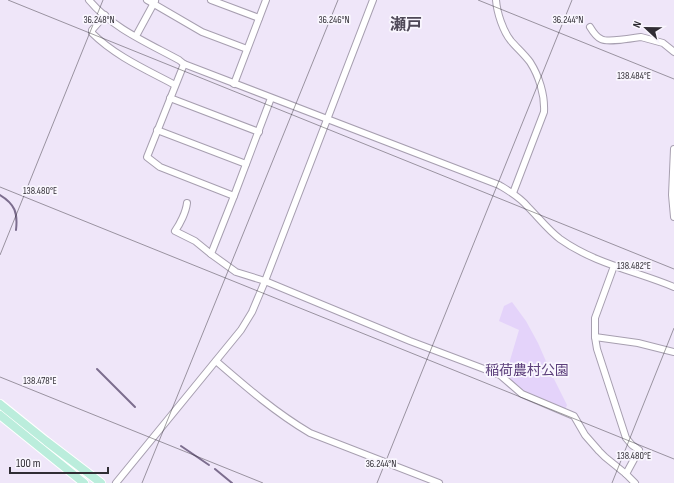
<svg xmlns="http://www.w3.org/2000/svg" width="674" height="483" font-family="'Sofia Sans Condensed','Noto Sans JP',sans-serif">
<rect width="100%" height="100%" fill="#efe6f9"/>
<!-- green -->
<polygon fill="#e4d3fa" points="512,302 526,321 538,343 552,375 567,405 565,410 524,392 505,377 519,330 499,321 504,306"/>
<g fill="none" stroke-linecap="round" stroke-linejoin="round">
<!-- stream -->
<g stroke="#7c6d8e" stroke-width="2">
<path d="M0,195c15,9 18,18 16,35"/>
<polyline points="97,369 135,407"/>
<polyline points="181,446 209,465"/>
<polyline points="215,469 232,483"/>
</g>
<defs>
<g id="minor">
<path d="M89,0c23,28 59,43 90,60l5,4 315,121c10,6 21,12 29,22 11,11 20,23 32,32 35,25 76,32 114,48"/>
<polyline points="147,0 202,32 247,49"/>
<polyline points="211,0 259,18"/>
<path d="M496,0c1,13 7,31 15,41 6,7 13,13 19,21 9,14 15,33 14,50l-31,81"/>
<path d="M105,15l-13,15v3c23,23 55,37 83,52"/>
<path d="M590,27c3,5 6,10 11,12 6,4 32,-1 40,-2l22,6 11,9"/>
<polyline points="136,36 155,1"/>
<polyline points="184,64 147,157 160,167 234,196"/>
<polyline points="234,84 266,0"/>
<polyline points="170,98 259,132"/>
<polyline points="271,98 234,196 211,254 236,272 265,281 410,341 500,375 522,394 574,416 585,435 599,451 605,457 626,474 635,483"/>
<polyline points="157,130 246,164"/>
<polyline points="674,149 672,195 674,217"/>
<path d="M187,203c-1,9 -7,21 -12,28l20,10 16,13"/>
<polyline points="614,266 595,318 595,337 597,349 626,438 632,445 639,450 626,474"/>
<polyline points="595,337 638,343 674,352"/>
<path d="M216,361c30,26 60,52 94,72l129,50"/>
<polyline points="116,483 241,330 252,312 265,281 373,0"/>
</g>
<g id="major">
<polyline points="0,404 46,441 101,483"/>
<polyline points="0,415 84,483"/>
</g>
</defs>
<!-- minor casing -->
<use href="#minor" stroke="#a79fb0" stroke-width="8"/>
<!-- major casing -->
<use href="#major" stroke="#fff" stroke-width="10"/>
<!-- minor -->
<use href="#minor" stroke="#fff" stroke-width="6"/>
<!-- major -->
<use href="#major" stroke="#bbeddc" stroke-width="8"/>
</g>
<!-- ticks -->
<path fill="none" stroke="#302d34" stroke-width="1" stroke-opacity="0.45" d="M8,0l666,269M478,0l196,79M0,187l674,272M0,255l103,-255M0,377l263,106M142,483l196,-483M377,483l195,-483M612,483l62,-155"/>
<g text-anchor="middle" stroke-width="3.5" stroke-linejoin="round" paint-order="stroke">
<!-- park labels -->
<g font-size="14" fill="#5c3f7b" stroke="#f9f6fe">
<text x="527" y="375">稲荷農村公園</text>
</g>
<!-- quarter labels -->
<g font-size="16" font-weight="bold" fill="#4e4857" stroke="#f9f6fe">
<text x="406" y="30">瀬戸</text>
</g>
</g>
<g font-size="10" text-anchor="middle" fill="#302d34" stroke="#f9f6fe" stroke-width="3.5" stroke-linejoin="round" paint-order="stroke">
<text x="99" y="23">36.248°N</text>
<text x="334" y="23">36.246°N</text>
<text x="568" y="23">36.244°N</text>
<text x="634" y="79">138.484°E</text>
<text x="40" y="194">138.480°E</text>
<text x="634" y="269">138.482°E</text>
<text x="40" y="384">138.478°E</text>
<text x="634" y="459">138.480°E</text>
<text x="381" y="467">36.244°N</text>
</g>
<!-- north arrow -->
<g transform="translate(646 28) rotate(292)" stroke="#f9f6fe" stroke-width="3" paint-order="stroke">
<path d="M0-3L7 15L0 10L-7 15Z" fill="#302d34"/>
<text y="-6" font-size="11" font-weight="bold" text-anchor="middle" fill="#302d34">N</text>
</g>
<!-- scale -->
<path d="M10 467v6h98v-6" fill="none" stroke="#302d34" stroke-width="2"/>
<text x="16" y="467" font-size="12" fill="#302d34" stroke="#f9f6fe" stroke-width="3" paint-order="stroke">100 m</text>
</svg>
